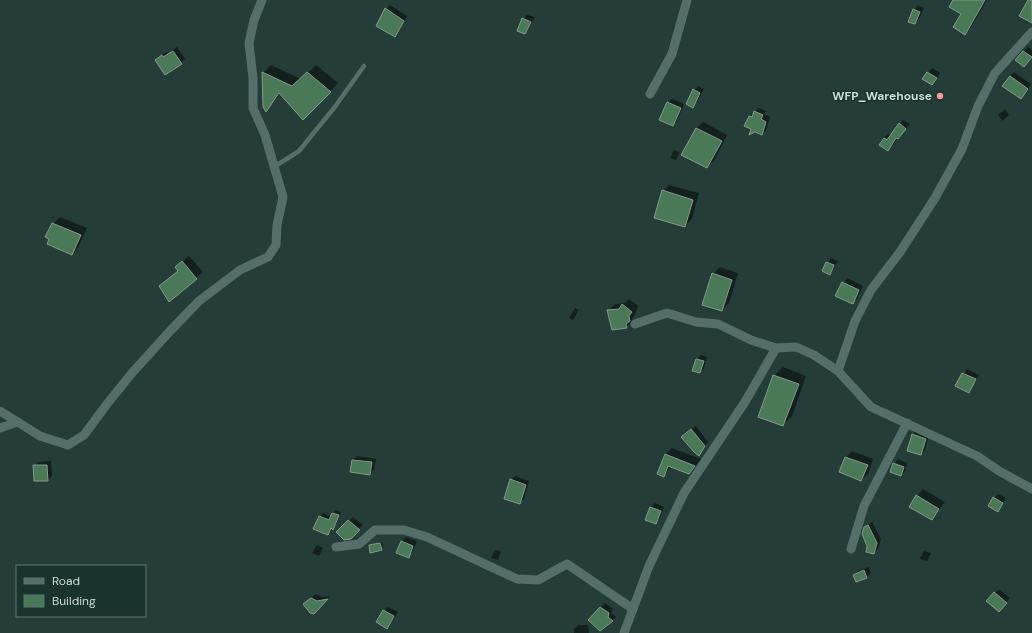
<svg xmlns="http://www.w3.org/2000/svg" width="1032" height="633" font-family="'DM Sans',sans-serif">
<rect width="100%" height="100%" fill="#243d39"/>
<!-- shadow -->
<g fill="#0007">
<polygon points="954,0 987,0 971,27 965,33 962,14"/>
<polygon points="390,5 407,16 395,36 386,9"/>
<polygon points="918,5 924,8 919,19 915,23 910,21 914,10"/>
<polygon points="527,15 535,17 525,33 523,19"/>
<polygon points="177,47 185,59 181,63 156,60 166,52 168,54"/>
<polygon points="1028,47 1032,50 1032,57 1024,66 1016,60"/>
<polygon points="271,65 301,79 316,65 338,83 303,119 281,93 266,111 263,73"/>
<polygon points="932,68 940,73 936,80 924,79"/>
<polygon points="1014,72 1031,84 1025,94 1010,76"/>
<polygon points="698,86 704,89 697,102 693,106 694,90"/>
<polygon points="672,99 684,104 677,121 673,125 668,103"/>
<polygon points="759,108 766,111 764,114 770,117 766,130 762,134 746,126 750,116"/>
<polygon points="1005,109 1009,115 1002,121 998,115"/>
<polygon points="903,120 910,124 892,146 888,150 880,145 884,138 888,134 891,136"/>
<polygon points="703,122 727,135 714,161 707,167 683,154 697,128"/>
<polygon points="674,150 680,152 676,160 670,158"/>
<polygon points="669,185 699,193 692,219 685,226 663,191"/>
<polygon points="60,217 87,228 78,248 72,254 53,224"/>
<polygon points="189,256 203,272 169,300 160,286 178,271 176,267"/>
<polygon points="831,258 838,261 830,273 823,270"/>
<polygon points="720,267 738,273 729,303 722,310 713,274"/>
<polygon points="847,278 863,286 857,299 853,303 837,295"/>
<polygon points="629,299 638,306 635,315 632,318 633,321 626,327 608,311 615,304 625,303"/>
<polygon points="575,308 579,310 573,320 569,318"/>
<polygon points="701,355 707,357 704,368 700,372 696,360"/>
<polygon points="783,367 806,376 792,416 783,425 774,376"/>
<polygon points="967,369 979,375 969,392 957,386"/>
<polygon points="696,426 708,442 699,454 687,433"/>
<polygon points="917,430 929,435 925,450 921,454 913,434"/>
<polygon points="672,448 701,459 689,473 671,466 664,476 666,454"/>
<polygon points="852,451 873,459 868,474 861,480 840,472 846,457"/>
<polygon points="357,456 376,459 374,469 370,474 351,471 353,460"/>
<polygon points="898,459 907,463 905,471 901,475 894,464"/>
<polygon points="51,461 52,476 48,480 34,466 38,462"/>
<polygon points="515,476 529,481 524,499 520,503 511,480"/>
<polygon points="923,489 945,502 932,519 917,496"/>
<polygon points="998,494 1006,498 998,511 994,498"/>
<polygon points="655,503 664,507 660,518 656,523 647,519 651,507"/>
<polygon points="336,510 341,512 336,525 328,534 320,517 323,513 331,517"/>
<polygon points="353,517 363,525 350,538 337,532"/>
<polygon points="872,522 881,539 878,549 874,553 869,546 865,528"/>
<polygon points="406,537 417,541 412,553 408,557 397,552 402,541"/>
<polygon points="382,542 383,547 381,549 370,546"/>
<polygon points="317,545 323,548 319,556 312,553"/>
<polygon points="495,550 501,551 498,560 491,558"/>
<polygon points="924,551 931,553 927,561 920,559"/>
<polygon points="869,567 871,573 867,577 857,581 854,575 858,571"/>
<polygon points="999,589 1010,598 1003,606 995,593"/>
<polygon points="316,594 322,597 330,596 313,613 309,600"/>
<polygon points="605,603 613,609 611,613 616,617 612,621 589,620"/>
<polygon points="388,607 398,612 387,628 384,611"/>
<polygon points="578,625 588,625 589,633 574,633 574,629"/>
</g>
<!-- building -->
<g fill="#497956" stroke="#869a8a">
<polygon points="953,0 985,0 965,35 953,27 961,14 949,7"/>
<polygon points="1028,0 1032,0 1032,23 1019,16"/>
<polygon points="385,8 404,21 395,37 376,26"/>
<polygon points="913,9 920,12 915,24 908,22"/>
<polygon points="522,18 531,22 525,34 517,31"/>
<polygon points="173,51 182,64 165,75 155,60 162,55 163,57"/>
<polygon points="1023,51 1032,57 1024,67 1015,60"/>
<polygon points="262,72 292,86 307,72 331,92 303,120 279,93 266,112 263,107"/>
<polygon points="927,72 937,78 932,85 922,79"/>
<polygon points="1010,76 1028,89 1021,99 1002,86"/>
<polygon points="693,89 700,93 693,108 686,104"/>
<polygon points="667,102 681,108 673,126 659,120"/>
<polygon points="754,111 763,115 761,119 766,122 762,135 755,132 749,135 751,129 744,126 749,116 752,117"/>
<polygon points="899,123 906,129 898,139 896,138 888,151 879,145 884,138 887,140"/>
<polygon points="696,128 722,141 707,168 681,155"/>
<polygon points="662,190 693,200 685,227 654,218"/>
<polygon points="52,223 81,235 72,255 47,244 49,239 45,237"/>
<polygon points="182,261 197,279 169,302 159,286 178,271 175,267"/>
<polygon points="826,262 834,265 830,275 822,271"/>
<polygon points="712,273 732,280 722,311 702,305"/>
<polygon points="842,282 859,290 853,304 835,296"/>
<polygon points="622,304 632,312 629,316 630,321 626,324 627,328 612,330 607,310 619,309"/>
<polygon points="696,359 704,361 700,373 692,371"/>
<polygon points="962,373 976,379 969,393 955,386"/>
<polygon points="773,375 799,384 783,426 758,417"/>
<polygon points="691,429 705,446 699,456 694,452 681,437"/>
<polygon points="912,434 926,439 921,455 907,451"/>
<polygon points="665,454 695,466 689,474 668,466 664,477 657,474"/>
<polygon points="845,457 868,465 861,481 839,472"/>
<polygon points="352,460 372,462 370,475 350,472"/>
<polygon points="893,463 904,467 901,476 890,472"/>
<polygon points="33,465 47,465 48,481 34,481"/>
<polygon points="510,479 526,485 520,504 504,499"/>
<polygon points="916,495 939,509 932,520 909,507"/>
<polygon points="993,497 1003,503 998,512 988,506"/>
<polygon points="650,507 661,511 656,524 645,520"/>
<polygon points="332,513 339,515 333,530 331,528 328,535 313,529 319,516 329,520"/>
<polygon points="348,520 360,530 351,539 344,540 336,532"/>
<polygon points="868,525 877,543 874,554 866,552 867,546 862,534 864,527"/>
<polygon points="401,541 413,546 409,558 396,553"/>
<polygon points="380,543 382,550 370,553 369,545"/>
<polygon points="864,570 867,578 856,582 853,575"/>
<polygon points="994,592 1007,603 999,612 986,601"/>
<polygon points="311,598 317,601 328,599 314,614 310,613 303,604"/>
<polygon points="600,607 609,613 608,617 613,621 600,631 588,620"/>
<polygon points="383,610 394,616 387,629 376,622"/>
</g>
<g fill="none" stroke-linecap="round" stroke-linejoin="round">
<!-- service -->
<polyline stroke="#546e6a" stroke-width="4.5" points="274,167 299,151 334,108 364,66"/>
<!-- minor -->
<g stroke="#546e6a" stroke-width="9">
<polyline points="650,94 672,54 687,0"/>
<polyline points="635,324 667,313 696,322 718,324 751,340 776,348 796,347 814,355 838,371 871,407 977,456 999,471 1032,489"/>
<polyline points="838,371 855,321 871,290 900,252 935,198 962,149 978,106 995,73 1032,32"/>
<polyline points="0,411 40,436 68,445 84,435 107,404 132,373 171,330 199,301 240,270 268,257 276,245 277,225 283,197 265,135 253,108 253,78 249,43 254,20 262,0"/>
<polyline points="0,428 18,422"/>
<polyline points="336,547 359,544 375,530 404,530 427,537 517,579 538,580 567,564 633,609"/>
<polyline points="851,549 864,506 907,423"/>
<polyline points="624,633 649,566 684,493 745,402 776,348"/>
</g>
</g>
<!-- markers -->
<circle fill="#f59c94" stroke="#19332f" stroke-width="1.5" cx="940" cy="96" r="4"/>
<g text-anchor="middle" stroke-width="3" stroke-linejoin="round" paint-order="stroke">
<!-- poi labels -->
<g font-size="12" font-weight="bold" fill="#cddcd9" stroke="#19332f" text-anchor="end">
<text x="932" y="100">WFP_Warehouse</text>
</g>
</g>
<!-- legend -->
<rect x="16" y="565" width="130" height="52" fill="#19332f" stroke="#617773"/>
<rect x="24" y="578" width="20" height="6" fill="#546e6a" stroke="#617773"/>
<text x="52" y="585" font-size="12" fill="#cddcd9">Road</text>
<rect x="24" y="595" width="20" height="12" fill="#497956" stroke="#617773"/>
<text x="52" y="605" font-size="12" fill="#cddcd9">Building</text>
</svg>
